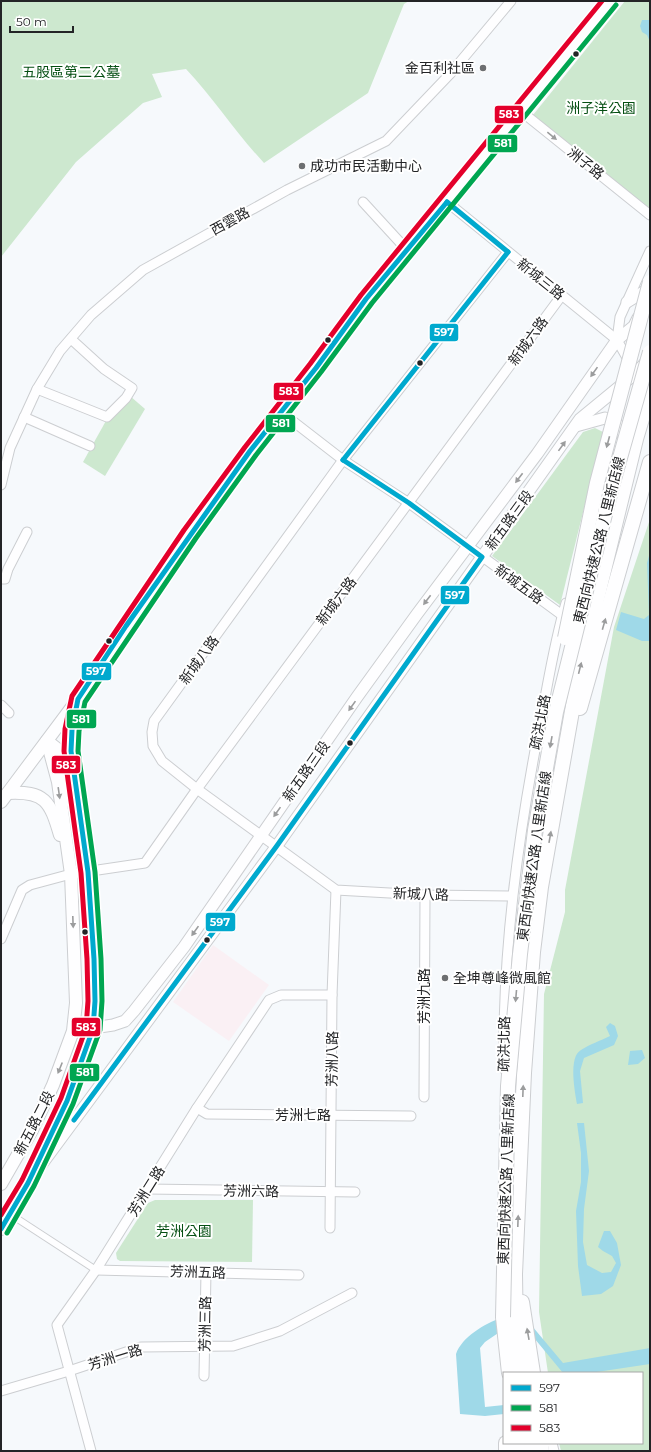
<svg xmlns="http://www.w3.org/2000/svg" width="651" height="1452" font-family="Montserrat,'Noto Sans TC',sans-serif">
<rect width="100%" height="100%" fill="#f6f9fc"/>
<!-- commercial -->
<polygon fill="#faf0f4" points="213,945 269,985 229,1041 173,1002"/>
<!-- green -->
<g fill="#cde8cf">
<path d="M1,1h408l-5,3 -36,89 -104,70c-28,-30 -50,-64 -78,-94l-34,5 10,23 -19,6 -67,59 -75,95z"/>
<polygon points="625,1 650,1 650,209 533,115"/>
<polygon points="130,396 145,409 105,476 83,462 107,419"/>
<polygon points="595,428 603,432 560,605 492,556 583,432"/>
<polygon points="650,519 650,1451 561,1451 559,1443 642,1443 642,1373 548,1373 539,1312 544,994 565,912 565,890 614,627"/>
<polygon points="155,1200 253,1200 252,1262 120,1261 117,1259 116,1253 148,1203"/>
</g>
<!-- water -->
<g fill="#9fd9e8">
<polygon points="642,20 650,20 650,42 647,35 642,32 640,26"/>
<polygon points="650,552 650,641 642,641 616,630 621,612 644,619 649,615 647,563"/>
<path d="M610,1023l5,3 3,10 -4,9 -30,13 -4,13 3,32 -6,1c-2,-12 -9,-47 4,-54 9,-6 19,-9 29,-14l-4,-9z"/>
<polygon points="642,1050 645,1058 638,1064 628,1065 630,1051"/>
<polygon points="577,1123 584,1123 589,1171 584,1209 583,1242 587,1265 602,1273 611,1272 616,1263 612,1256 603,1251 598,1247 604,1231 610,1231 617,1243 621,1265 613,1286 601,1294 582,1296 578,1266 576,1211 581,1182 581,1153"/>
<path d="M501,1318l26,2 36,43 87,-15v16l-60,9h-27l-38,-46h-18l-22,15 -5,6 5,59 19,-2v9l-19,2 -25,-2 -4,-60c6,-17 28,-30 45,-36z"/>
</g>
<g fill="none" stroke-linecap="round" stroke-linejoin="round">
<defs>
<polyline id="pedestrian" points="10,1214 96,1270"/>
<g id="minor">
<polyline points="522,112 650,215"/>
<polyline points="363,202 407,250"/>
<polyline points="447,202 617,340"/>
<polyline points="508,252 343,460 154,721 152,732 153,746 162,761 197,789 336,890 425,895 512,896"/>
<polyline points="630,363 617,340 620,317 650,251"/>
<polyline points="37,389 107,417 126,398 132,388 104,369 71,339"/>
<polyline points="281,412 343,460 409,503 562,615"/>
<polyline points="24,417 90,446"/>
<polyline points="1,485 10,448 37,389 60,351 91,315 143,270 287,190 386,141 450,74 511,1"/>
<polyline points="597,509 608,478"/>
<polyline points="1,579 5,579 8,569 27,532"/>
<polyline points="1,705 9,713"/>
<polyline points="1,939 22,890 30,885 71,874 145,863 197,789 562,295"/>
<path d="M504,1069c-2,-116 14,-232 36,-345 8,-40 14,-82 26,-121"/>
<polyline points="424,1097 425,895"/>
<polyline points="197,1108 207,1114 411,1116"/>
<polyline points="147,1189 355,1192"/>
<polyline points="330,1228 332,995 336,890"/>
<polyline points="96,1270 299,1275"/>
<polyline points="204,1376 206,1272"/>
<polyline points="1,1391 69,1371 141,1347 233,1346 280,1331 352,1293"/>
<polyline points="552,1443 554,1451"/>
<polyline points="91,1451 57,1325 96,1270 197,1108 269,1000 281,995 332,995"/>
</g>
<g id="tertiary">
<polyline points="627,302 650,288"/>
<polyline points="576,426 605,418 616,422 623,435"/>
<polyline points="73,1031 113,1025 125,1021 134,1011 184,947 357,697 417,614 537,454 617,340 634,326 638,318"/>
<polyline points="39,1168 276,847 580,419 636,373 647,361"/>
</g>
<g id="secondary">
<path d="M74,777c-5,-26 -2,-48 3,-73"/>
<path d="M8,793c37,-2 42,8 52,42"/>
<polyline points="1,802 78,699 126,626 250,451 316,368 366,299 611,1"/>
<polyline points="1,1184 32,1130 53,1085 73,1031 76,1003 71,874 58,782 47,741"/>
<polyline points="1,1229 28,1183 67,1101 81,1066 93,1029 95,1001 94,959 88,872 82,825 75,812 61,756 56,748 47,741"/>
</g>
<g id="trunk">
<polyline points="580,708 650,462"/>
<polyline points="522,1302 533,1373"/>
<polyline points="503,1317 509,1373"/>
<polyline points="520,1373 516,1340 515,1274 524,1073 533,952 541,887 578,677 636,439 650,392"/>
<polyline points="517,1443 518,1451"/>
<polyline points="529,1443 530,1451"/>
<polyline points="541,1443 542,1451"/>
<polyline points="506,1451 506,1443"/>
</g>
</defs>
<!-- pedestrian casing -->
<use href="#pedestrian" stroke="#ccced1" stroke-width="8"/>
<!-- minor casing -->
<use href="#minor" stroke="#ccced1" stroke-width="11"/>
<!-- tertiary casing -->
<use href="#tertiary" stroke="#ccced1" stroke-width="13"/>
<!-- secondary casing -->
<use href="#secondary" stroke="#ccced1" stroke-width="14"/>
<!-- trunk casing -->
<use href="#trunk" stroke="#ccced1" stroke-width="16"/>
<!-- pedestrian -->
<use href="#pedestrian" stroke="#fefeff" stroke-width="6"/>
<!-- minor -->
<use href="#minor" stroke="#fefeff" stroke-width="9"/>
<!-- tertiary -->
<use href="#tertiary" stroke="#fefeff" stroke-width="11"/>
<!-- secondary -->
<use href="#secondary" stroke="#fefeff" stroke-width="12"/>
<!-- trunk -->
<use href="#trunk" stroke="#fefeff" stroke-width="14"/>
<defs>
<g id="trunk-bridge">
<polyline points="565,638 597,483 650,282"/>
<polyline points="503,1317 508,1086 520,954 535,830 556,712 612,486 650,352"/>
</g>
</defs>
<!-- trunk-bridge casing -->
<use href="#trunk-bridge" stroke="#ccced1" stroke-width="16" stroke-linecap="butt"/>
<!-- trunk-bridge -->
<use href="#trunk-bridge" stroke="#fefeff" stroke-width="14"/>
<defs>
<g id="bus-1">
<polyline points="447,202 508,252"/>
<polyline points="343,460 508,252"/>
<polyline points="74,1120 276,847 482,557 409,503 343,460"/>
<polyline points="1,1229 28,1183 67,1101 93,1029 95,1001 94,959 88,872 71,751 72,730 78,699 126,626 250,451 316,368 366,299 447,202"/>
</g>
<polyline id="bus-2" points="7,1233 34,1186 73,1104 100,1030 102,1001 101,959 95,872 78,751 79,731 85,702 196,538 256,455 321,372 372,303 616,5"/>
<polyline id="bus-3" points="1,1215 22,1180 61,1098 86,1028 88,1001 87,959 81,873 64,751 65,729 72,696 184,530 245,447 310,364 361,295 602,1"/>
</defs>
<!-- bus-1 casing -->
<use href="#bus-1" stroke="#fff" stroke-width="8"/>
<!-- bus-2 casing -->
<use href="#bus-2" stroke="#fff" stroke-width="8"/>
<!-- bus-3 casing -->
<use href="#bus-3" stroke="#fff" stroke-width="8"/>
<!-- bus-1 -->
<use href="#bus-1" stroke="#00a9ce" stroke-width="5"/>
<!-- bus-2 -->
<use href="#bus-2" stroke="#00a651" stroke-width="5"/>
<!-- bus-3 -->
<use href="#bus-3" stroke="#e4002b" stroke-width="5"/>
</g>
<!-- one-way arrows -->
<defs><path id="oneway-solid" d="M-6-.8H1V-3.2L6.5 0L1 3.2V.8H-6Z"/></defs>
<g fill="#9b9c9d">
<use href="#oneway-solid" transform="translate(552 136) rotate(39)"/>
<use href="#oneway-solid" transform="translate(594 372) rotate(125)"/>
<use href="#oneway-solid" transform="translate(608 442) rotate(105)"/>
<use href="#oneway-solid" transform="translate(562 446) rotate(-54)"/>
<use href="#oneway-solid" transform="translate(519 478) rotate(127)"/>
<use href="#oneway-solid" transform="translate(427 600) rotate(127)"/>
<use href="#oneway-solid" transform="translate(604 624) rotate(-74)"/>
<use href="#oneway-solid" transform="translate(580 668) rotate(-76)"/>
<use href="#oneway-solid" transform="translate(352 706) rotate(125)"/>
<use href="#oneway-solid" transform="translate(551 742) rotate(100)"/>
<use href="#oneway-solid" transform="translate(59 793) rotate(82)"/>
<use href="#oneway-solid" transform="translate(277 812) rotate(125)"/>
<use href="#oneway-solid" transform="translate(550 837) rotate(-80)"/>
<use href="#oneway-solid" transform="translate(73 922) rotate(88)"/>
<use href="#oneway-solid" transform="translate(195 931) rotate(125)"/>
<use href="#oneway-solid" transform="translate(516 996) rotate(95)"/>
<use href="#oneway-solid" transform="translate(60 1068) rotate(112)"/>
<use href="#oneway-solid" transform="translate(523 1091) rotate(-88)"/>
<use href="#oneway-solid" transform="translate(518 1221) rotate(-88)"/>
<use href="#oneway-solid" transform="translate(528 1334) rotate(-100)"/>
</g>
<!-- markers -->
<g fill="#232426" stroke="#fff" stroke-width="1.5">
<circle cx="576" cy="54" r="3.5"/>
<circle cx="328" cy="340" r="3.5"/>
<circle cx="420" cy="363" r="3.5"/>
<circle cx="109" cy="641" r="3.5"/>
<circle cx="350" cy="743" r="3.5"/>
<circle cx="85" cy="932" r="3.5"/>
<circle cx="207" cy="940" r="3.5"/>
</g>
<g fill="#6d6f71" stroke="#fff" stroke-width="1.5">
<circle cx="483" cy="68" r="4"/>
<circle cx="302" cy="166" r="4"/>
<circle cx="445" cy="978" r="4"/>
</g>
<g text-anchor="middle" stroke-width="4" stroke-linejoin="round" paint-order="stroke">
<!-- poi labels -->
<g font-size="14" fill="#232426" stroke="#fff" text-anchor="start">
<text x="475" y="73" text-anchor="end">金百利社區</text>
<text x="310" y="171">成功市民活動中心</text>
<text x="453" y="983">全坤尊峰微風館</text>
</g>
<!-- park labels -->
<g font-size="14" fill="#054f13" stroke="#fff">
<text x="71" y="77">五股區第二公墓</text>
<text x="601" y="113">洲子洋公園</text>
<text x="184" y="1236">芳洲公園</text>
</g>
<!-- street labels -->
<g font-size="14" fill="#232426" stroke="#fff">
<text transform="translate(586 163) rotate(39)" y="5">洲子路</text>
<text transform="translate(230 221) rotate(-29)" y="5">西雲路</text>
<text transform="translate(541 279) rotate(39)" y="5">新城三路</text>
<text transform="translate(528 341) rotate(-54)" y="5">新城六路</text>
<text transform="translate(509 520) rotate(-54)" y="5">新五路三段</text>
<text transform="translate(599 540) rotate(-76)" y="5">東西向快速公路 八里新店線</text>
<text transform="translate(519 584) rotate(36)" y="5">新城五路</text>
<text transform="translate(336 601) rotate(-53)" y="5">新城六路</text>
<text transform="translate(199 660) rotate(-54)" y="5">新城八路</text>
<text transform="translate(540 722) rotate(-79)" y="5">疏洪北路</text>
<text transform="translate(306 771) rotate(-55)" y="5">新五路三段</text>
<text transform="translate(534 856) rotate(-82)" y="5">東西向快速公路 八里新店線</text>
<text transform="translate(421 894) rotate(2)" y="5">新城八路</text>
<text transform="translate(424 996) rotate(-90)" y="5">芳洲九路</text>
<text transform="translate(504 1044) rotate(-89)" y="5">疏洪北路</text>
<text transform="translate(332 1059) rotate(-89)" y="5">芳洲八路</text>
<text x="303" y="1120">芳洲七路</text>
<text transform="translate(34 1123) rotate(-63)" y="5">新五路二段</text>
<text transform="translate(506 1179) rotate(-88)" y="5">東西向快速公路 八里新店線</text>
<text transform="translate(146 1191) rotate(-58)" y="5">芳洲二路</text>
<text transform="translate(251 1191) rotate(1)" y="5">芳洲六路</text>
<text transform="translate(198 1272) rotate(2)" y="5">芳洲五路</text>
<text transform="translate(205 1324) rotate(-89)" y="5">芳洲三路</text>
<text transform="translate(115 1357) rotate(-17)" y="5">芳洲一路</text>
</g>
</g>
<g stroke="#fff" stroke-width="1.5">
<rect x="494" y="105" width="30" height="19" rx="4" fill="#e4002b"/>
<rect x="487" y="134" width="31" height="19" rx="4" fill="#00a651"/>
<rect x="429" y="323" width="30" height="19" rx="4" fill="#00a9ce"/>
<rect x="273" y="382" width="31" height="19" rx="4" fill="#e4002b"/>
<rect x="265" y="414" width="31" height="19" rx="4" fill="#00a651"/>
<rect x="440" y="585" width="30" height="20" rx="4" fill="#00a9ce"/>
<rect x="81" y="662" width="31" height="19" rx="4" fill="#00a9ce"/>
<rect x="66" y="709" width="31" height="20" rx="4" fill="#00a651"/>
<rect x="51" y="755" width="30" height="19" rx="4" fill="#e4002b"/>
<rect x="205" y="912" width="31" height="20" rx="4" fill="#00a9ce"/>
<rect x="71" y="1017" width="30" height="20" rx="4" fill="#e4002b"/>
<rect x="69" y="1063" width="31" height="19" rx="4" fill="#00a651"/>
</g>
<g font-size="11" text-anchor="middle" font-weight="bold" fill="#fff">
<text x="509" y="118">583</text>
<text x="503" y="147">581</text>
<text x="444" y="336">597</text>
<text x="289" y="395">583</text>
<text x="281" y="427">581</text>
<text x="455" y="599">597</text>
<text x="96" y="675">597</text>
<text x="81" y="723">581</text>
<text x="66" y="769">583</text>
<text x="220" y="926">597</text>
<text x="86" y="1031">583</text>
<text x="85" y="1076">581</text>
</g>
<!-- border -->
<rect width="651" height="1452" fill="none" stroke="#232426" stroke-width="4"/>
<!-- legend -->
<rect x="503" y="1372" width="140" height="72" fill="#ffffff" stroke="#a7a7a8"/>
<rect x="511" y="1385" width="20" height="6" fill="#00a9ce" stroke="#a7a7a8"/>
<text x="539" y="1392" font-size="12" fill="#232426">597</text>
<rect x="511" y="1405" width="20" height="6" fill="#00a651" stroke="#a7a7a8"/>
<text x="539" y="1412" font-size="12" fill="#232426">581</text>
<rect x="511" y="1425" width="20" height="6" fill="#e4002b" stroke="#a7a7a8"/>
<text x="539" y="1432" font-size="12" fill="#232426">583</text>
<!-- scale -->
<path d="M10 26v6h63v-6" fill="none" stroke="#232426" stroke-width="2"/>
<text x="16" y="26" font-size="12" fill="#232426" stroke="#ffffff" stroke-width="3" paint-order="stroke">50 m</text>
</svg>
